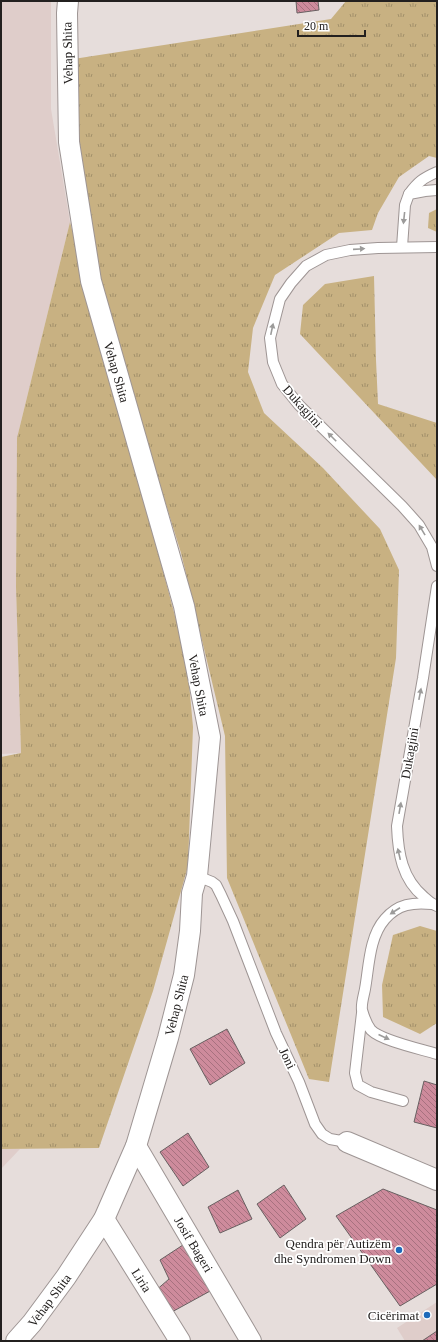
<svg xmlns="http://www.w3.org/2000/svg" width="438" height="1342" font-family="Georgia,serif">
<defs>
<pattern id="grass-tufts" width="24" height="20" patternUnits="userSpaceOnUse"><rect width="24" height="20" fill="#c8b182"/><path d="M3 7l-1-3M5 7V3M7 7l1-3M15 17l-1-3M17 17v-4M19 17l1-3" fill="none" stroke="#a2906a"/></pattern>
<pattern id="building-back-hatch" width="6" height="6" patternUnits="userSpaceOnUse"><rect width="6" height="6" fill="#ce8b9c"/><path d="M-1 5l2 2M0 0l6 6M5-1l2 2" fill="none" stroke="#a7717f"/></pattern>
</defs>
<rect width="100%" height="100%" fill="#e6dddb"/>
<!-- built -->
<g fill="#dfcdca">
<polygon points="1,1 51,1 51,109 70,222 17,438 16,587 21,753 1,754"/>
<polygon points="1,1149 20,1149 1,1169"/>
<polygon points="437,1302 437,1341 405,1341 397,1328"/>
</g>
<!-- grass -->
<g fill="url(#grass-tufts)">
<polygon points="346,1 437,1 437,158 429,156 399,177 378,213 372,230 339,233 275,275 253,328 248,372 264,413 323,468 380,529 399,570 396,658 329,1082 309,1079 227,878 225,736 181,553 93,269 67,60 331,19"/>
<polygon points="437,209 437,232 428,228 429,213"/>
<polygon points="70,222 187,661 193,727 188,866 153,991 99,1148 1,1149 1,757 21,753 16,587 17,438"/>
<polygon points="374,276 376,360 378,404 437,423 437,480 300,334 303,305 325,284"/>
<polygon points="420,926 437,931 437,1023 420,1034 383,1017 382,985 393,935"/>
</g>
<!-- building -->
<g fill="url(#building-back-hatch)" stroke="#686061">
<polygon points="296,1 318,1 319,10 297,13"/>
<polygon points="227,1029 245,1063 210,1085 190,1049"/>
<polygon points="424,1081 437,1085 437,1128 414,1122"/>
<polygon points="188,1133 209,1167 183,1186 160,1152"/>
<polygon points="284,1185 306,1219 280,1238 257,1204"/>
<polygon points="383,1189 437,1210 437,1284 400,1306 336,1216"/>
<polygon points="238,1190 252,1219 220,1233 208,1207"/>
<polygon points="186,1243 212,1290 170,1313 154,1292 169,1279 160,1260"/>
<polygon points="437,1331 437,1341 422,1341"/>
</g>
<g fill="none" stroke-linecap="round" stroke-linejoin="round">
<defs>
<g id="service">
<path d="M409,194c9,-12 14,-16 28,-22"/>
<polyline points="402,247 405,205 409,194 425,191 437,190"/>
<polyline points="437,247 378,248 350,250 326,255 306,266 291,283 280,299 270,338 273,362 282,384 299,405 402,506 419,525 432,547 437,566"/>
<path d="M437,586l-14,92 -26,148c1,27 5,53 27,71 4,4 8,7 13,9"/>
<polyline points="197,876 212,882 216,885 221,895 233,921 276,1033 299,1082 315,1124 322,1134 330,1139 347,1142"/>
<path d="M432,904c-19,-2 -34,0 -47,15 -16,18 -16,48 -20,70 -1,6 -4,15 -3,21 2,7 5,15 9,20 11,11 50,19 66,24"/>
<polyline points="362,1013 355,1073 358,1085 371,1092 403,1101"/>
</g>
<g id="minor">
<polyline points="347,1142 437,1180"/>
<polyline points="136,1146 251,1341"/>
<polyline points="104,1219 180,1341"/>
<polyline points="16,1341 32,1323 66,1277 104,1219 136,1146 168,1038 184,975 190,931 192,893 197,876 210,737 184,606 91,281 69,142 67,13 68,1"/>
</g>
</defs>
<!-- service casing -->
<use href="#service" stroke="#9e9594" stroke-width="12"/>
<!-- minor casing -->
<use href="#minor" stroke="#9e9594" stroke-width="22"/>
<!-- service -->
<use href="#service" stroke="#fff" stroke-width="10"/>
<!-- minor -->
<use href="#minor" stroke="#fff" stroke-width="20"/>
</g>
<!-- one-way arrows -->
<defs><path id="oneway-solid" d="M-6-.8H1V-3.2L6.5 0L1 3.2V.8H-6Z"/></defs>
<g fill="#9c9b9a">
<use href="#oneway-solid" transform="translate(404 218) rotate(96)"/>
<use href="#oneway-solid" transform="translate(359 249) rotate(-4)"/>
<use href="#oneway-solid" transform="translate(272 329) rotate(-78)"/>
<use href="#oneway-solid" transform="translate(332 437) rotate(-135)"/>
<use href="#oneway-solid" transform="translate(422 530) rotate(-121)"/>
<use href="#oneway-solid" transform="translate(420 694) rotate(-79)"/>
<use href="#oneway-solid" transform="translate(400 808) rotate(-80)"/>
<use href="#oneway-solid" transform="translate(399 854) rotate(-103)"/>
<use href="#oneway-solid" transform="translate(395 911) rotate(147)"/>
<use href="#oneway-solid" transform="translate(384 1037) rotate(24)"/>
</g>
<!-- markers -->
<g fill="#1f6aba" stroke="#fff" stroke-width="1.5">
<circle cx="399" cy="1250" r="4"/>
<circle cx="427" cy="1315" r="4"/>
</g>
<g text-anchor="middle" stroke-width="3.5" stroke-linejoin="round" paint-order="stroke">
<!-- street labels -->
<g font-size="13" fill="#23201f" stroke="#fff">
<text transform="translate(67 53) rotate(-91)" y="5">Vehap Shita</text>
<text transform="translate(117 372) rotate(74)" y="5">Vehap Shita</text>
<text transform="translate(303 406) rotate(48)" y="5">Dukagjini</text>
<text transform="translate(199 685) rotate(79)" y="5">Vehap Shita</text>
<text transform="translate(409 753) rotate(-80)" y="5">Dukagjini</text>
<text transform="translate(176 1005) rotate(-76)" y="5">Vehap Shita</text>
<text transform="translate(288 1058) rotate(64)" y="5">Joni</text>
<text transform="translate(194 1244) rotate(59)" y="5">Josif Bageri</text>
<text transform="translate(142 1280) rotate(58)" y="5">Liria</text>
<text transform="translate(49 1300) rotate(-53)" y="5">Vehap Shita</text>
</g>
<!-- poi labels -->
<g font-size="13" fill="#23201f" stroke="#fff" text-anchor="end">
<text x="391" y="1248">Qendra për Autizëm<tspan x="391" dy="15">dhe Syndromen Down</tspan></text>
<text x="419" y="1320">Cicërimat</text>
</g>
</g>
<!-- border -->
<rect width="438" height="1342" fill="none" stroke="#23201f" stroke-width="4"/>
<!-- scale -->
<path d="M298 30v6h67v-6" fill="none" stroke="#23201f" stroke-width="2"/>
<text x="304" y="30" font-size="12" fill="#23201f" stroke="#ffffff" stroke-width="3" paint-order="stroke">20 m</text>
</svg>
